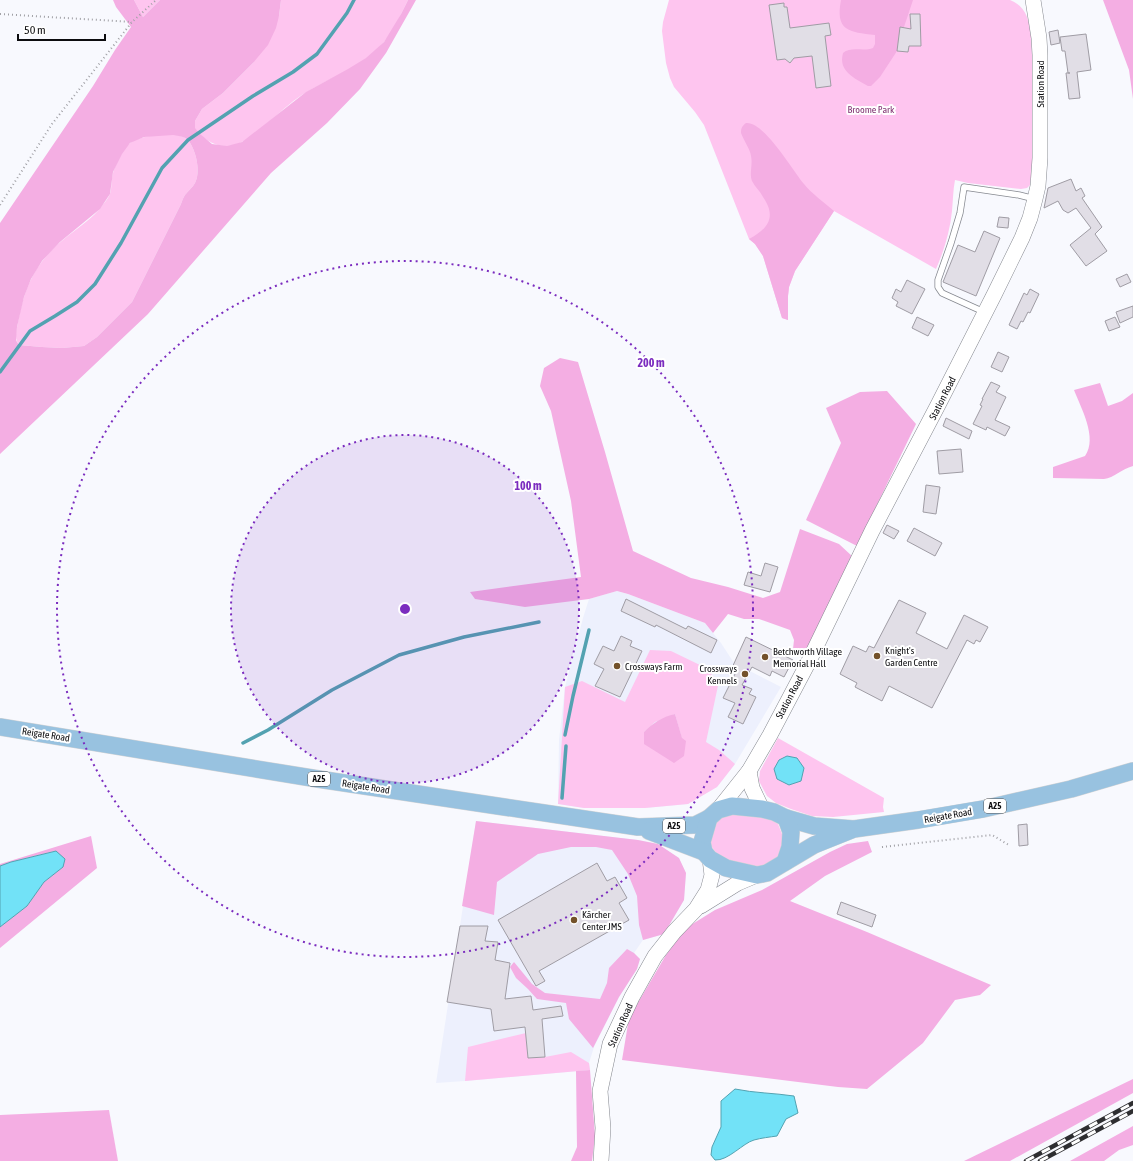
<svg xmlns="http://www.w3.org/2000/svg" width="1133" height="1161" font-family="'Asap Condensed',sans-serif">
<rect width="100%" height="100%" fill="#f8f9fe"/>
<!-- built -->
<g fill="#edf0fd">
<polygon points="617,591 628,594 705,623 721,643 734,663 781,687 735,764 717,787 688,804 645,808 584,808 558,804 559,740 565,687 583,618 589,599"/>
<polygon points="476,821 638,840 658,844 679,858 686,873 684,900 664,934 643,940 634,953 640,959 637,969 619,997 594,1047 589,1063 590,1070 465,1081 436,1083"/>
</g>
<!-- green -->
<g fill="#fec5ef" fill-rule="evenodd">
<polygon points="134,0 160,0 143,17"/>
<path d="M281,0h127c-7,14 -14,30 -24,42 -20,24 -51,34 -77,50 -13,7 -24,18 -36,28 -13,10 -26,25 -43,26 -15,1 -25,-8 -34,-18l1,-7 7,-12 21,-16 30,-30 26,-47z"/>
<path d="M669,0h341c8,3 14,9 17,17 5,12 4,26 5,39 1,25 0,49 0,73 0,19 1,37 -2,56l-3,3 -6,1 -53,-6 -13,-3c-2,10 -2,21 -3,31 -2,20 -8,40 -16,58l-102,-58 -39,60 -6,16 -1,9v24l-6,-2 -19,-62 -8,-12 -6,-5 -45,-114 -9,-13 -21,-25 -4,-9 -4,-15 -4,-32 1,-9z"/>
<path d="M173,134c5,2 11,2 15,6 8,10 13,31 7,43 -2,4 -7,8 -10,12 -2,3 -3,6 -4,9l-49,98 -35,35 -13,9 -22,2 -20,-1 -22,-2c-7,-5 -3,-16 -2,-23 7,-39 20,-63 51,-87 9,-7 26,-19 32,-28 3,-4 7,-8 9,-13 2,-6 1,-14 3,-21 3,-10 9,-22 16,-29 10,-9 31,-9 44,-10z"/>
<path d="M650,650l21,1 31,15 17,15 -13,61 13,8 16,14 -18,23 -29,17 -43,4h-61l-26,-4 7,-117 17,-6 43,21zM675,714l7,25 -38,5v-12l11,-10z"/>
<polygon points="778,738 884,798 883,807 884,812 833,817 812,816 791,809 776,803 767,796 759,781 760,771"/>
<polygon points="727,814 765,816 778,824 784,839 781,854 769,865 758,867 730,861 716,853 709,843 717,821"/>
<polygon points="526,1033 528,1058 545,1057 571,1052 589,1063 590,1070 465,1081 468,1047"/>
</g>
<!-- forest -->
<g fill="#f4aee3" fill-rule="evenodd">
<path d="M113,0h21l9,17 17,-17h121l-2,16 -3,12 -8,17 -15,18 -30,30 -21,16 -7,12v7l4,5 13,11 15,2 15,-4 64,-50 42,-23 18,-11 18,-16 17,-28 7,-14h8l-30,53 -26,36 -33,34 -56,50 -123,141 -148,140v-231l93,-137 22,-36 16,-23 -15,-20zM173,135c5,1 11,1 15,5 8,10 13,31 7,43 -2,4 -7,8 -10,12 -2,3 -3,6 -4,9l-49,98 -35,35 -13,9 -22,2 -20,-1 -23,-2 -2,-3 -1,-2 1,-13 3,-13 4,-17 7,-18 11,-18 18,-19 40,-33 10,-15 3,-22 9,-18 8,-11 14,-6z"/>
<path d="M841,0h72l-10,30 -6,21 -17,26 -9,9h-3c-14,-8 -30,-15 -25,-33 8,-7 21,-1 30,-5l2,-4v-9c-26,-3 -40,-4 -34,-35z"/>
<polygon points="1103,0 1133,0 1133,99 1129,70"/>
<path d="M746,123c18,-2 47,48 58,61 8,10 20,18 30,27l-39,60 -6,16 -1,9v24l-6,-2 -19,-62 -8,-12 -6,-5c19,-10 28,-22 14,-42 -3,-6 -8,-10 -11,-16 -3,-8 1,-16 -1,-25 -1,-7 -7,-15 -10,-23 0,-5 1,-7 5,-10z"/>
<polygon points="560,358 578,362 605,452 633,551 691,578 728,587 763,598 780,592 800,529 839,544 853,557 805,656 793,649 794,640 790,630 759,619 744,619 728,614 713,633 705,623 628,594 617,591 589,599 525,607 475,599 470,592 581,577 571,501 551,411 540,386 544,368"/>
<path d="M1100,383l8,23 14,-5 11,-8v73c-12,3 -19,12 -29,13l-51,-1v-11l32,-11c13,-18 -4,-48 -11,-66z"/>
<polygon points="887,391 916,424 857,546 806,520 841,443 826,408 860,392"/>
<path d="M675,714l7,24 4,3 -2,15 -10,7 -30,-19v-12c9,-9 18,-15 31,-18z"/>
<polygon points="476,821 638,840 658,844 679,858 686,873 684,900 664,934 643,940 639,925 637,896 628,874 612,850 596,847 571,847 538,854 497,882 494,915 462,906"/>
<polygon points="91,836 97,868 0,948 0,927 27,906 44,882 63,867 55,851 11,862 0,866 0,864"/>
<polygon points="868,841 872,852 825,876 790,901 867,932 991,985 980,995 955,1000 923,1043 867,1089 838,1087 622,1060 629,1018 666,955 686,928 715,910 762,890 830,852 847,844"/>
<polygon points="627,949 634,953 640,959 637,969 619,997 593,1048 569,1019 566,1003 537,999 528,989 516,978 510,967 514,962 532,984 545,993 600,999 607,983 609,968"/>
<polygon points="590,1070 595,1136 592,1161 571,1161 577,1147 576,1071"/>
<polygon points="1133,1079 1133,1093 1010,1161 964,1161"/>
<polygon points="109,1110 118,1161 0,1161 0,1115"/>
<polygon points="1133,1126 1133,1145 1119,1150 1104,1161 1070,1161"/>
</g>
<!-- water -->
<g fill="#72e2f7" stroke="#53a2b1">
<polygon points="787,756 797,758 804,768 801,781 789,785 777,779 774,769 779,760"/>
<polygon points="56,851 65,859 63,867 44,882 27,906 0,927 0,866 11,862"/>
<path d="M735,1089c19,4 39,4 59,7l4,17 -12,6 -9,17c-7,1 -16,2 -23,4 -11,3 -26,21 -39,20l-4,-5 1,-8 9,-20v-26z"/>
</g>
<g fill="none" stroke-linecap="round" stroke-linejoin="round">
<!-- stream -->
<g stroke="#53a2b1" stroke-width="3.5">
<polyline points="0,372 30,331 55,316 77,302 95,284 121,243 162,168 188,140 253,96 293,72 317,54 347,13 354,0"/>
<polyline points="565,735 573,696 589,630"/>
<polyline points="243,743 268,730 332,690 399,655 464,637 539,622"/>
<polyline points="562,798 566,746"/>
</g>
</g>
<!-- building -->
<g fill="#e1dee6" stroke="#9f9ca4">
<polygon points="784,3 784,7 787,7 790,28 829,23 831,35 825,36 831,86 816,88 812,56 794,58 790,63 785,59 777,60 769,5"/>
<polygon points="910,14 920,14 921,46 909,46 908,52 897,51 900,27 911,29"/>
<polygon points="1058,30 1060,43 1051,45 1049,32"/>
<polygon points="1086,34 1091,70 1077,72 1080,98 1069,99 1066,73 1070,73 1068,73 1065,51 1062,51 1060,37"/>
<polygon points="1071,179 1076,191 1081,188 1085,196 1082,198 1102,227 1095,234 1107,251 1086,266 1070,245 1091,228 1076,208 1068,213 1063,210 1058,201 1044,208 1048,188"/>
<polygon points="999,217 1009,218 1008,228 997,227"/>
<polygon points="984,231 1000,238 976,296 943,282 958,245 975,252"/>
<polygon points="1127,274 1131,282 1120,287 1116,279"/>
<polygon points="907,280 925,289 912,314 896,306 898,302 892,298 896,289 901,292"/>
<polygon points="1030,289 1039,294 1030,313 1028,312 1023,322 1021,321 1017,329 1009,325 1024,293 1027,295"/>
<polygon points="1133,306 1133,317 1120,323 1116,312"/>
<polygon points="917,317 934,325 928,336 912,328"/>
<polygon points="1115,317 1120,327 1109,331 1105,321"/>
<polygon points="998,352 1009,357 1002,372 991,367"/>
<polygon points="991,382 1000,386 996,392 1006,397 995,420 1010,427 1005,436 987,427 986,430 973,424 982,406 980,405 983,399 982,399"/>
<polygon points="946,418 972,431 969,439 943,426"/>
<polygon points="961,449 963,472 939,474 937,451"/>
<polygon points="926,485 940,487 936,514 923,512"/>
<polygon points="887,525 899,531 894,539 883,533"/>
<polygon points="914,528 942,543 935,556 907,541"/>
<polygon points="765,563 778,567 770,592 744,585 748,572 761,576"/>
<polygon points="626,599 686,629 688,626 717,640 711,653 656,625 655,627 621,611"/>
<polygon points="899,600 926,613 916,633 947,649 964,615 988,627 980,642 976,640 974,644 967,640 932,708 889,686 882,701 855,687 857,683 840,674 853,646 866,652 869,646 874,648"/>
<polygon points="621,636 632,641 630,646 642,651 620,697 595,686 604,669 594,664 603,646 614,651"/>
<polygon points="746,637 793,660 784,677 772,671 770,676 752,667 742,685 752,689 749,694 756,697 743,724 728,717 735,703 723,698 736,672 731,670"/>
<polygon points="1027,824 1028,845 1019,846 1018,825"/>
<polygon points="597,863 607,881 615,877 627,898 619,903 629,920 539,971 545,981 536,986 498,920"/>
<polygon points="841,902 876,915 872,927 837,914"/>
<polygon points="460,926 488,926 485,941 498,942 495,960 510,963 505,999 531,996 533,1010 561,1006 563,1016 542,1019 545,1057 528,1058 525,1027 494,1031 491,1009 447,1002"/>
</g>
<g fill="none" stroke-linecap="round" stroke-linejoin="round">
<defs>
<polyline id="lane" points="984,312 942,293 938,287 938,280 951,243 960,213 964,187 1019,195 1035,199"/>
<g id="secondary">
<polyline points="749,771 752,788 762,809"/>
<polyline points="718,810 749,771 770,735 808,663 872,531 938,405 994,295 1022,238 1030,218 1035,199 1038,186 1040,158 1040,55 1039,38 1033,0"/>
<polyline points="701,906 738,883 757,875"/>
<polyline points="601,1161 603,1128 600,1091 610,1044 632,997 655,956 674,932 696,909 708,890 712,875 710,859"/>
</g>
<g id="primary">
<polyline points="0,727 318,779 638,827 695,825 709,818"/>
<polyline points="854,829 814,845 767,873 757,875 726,868 710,859 704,852 702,842 709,818 718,810 732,806 762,809 774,812 786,818 814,826 854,829 918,820 983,809 1071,789 1133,771"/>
<polyline points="649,831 704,852"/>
<polyline points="785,862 790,847 791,832 786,818"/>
</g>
</defs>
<!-- lane casing -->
<use href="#lane" stroke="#85888f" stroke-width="7"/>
<!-- secondary casing -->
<use href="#secondary" stroke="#85888f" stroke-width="16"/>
<!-- primary casing -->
<use href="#primary" stroke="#d3d3d4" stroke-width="18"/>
<!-- path -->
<g stroke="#a0a0a5" stroke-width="2" stroke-dasharray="1 3" stroke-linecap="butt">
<polyline points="0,14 132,22"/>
<polyline points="0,205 52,124 132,22 156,0"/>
<polyline points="882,847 992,835 1009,845"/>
</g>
<!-- lane -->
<use href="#lane" stroke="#fff" stroke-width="5.5"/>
<!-- secondary -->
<use href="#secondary" stroke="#fff" stroke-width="15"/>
<!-- primary -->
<use href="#primary" stroke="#98c2e0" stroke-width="17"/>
<defs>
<g id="rail">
<polyline points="1026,1161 1133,1103"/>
<polyline points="1040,1161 1133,1111"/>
</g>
</defs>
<!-- rail casing -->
<use href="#rail" stroke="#2e2e31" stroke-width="4.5"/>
<!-- rail -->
<use href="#rail" stroke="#fff" stroke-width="3" stroke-dasharray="9" stroke-linecap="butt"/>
</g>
<!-- distance rings -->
<circle cx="405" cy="609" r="174" fill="#7b2cbf" fill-opacity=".12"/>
<g fill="none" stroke="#7b2cbf" stroke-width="2" stroke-dasharray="2 4">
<circle cx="405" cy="609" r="174"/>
<circle cx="405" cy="609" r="348"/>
</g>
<!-- markers -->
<g fill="#735129" stroke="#fff" stroke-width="1.5">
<circle cx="877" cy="656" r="4"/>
<circle cx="765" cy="657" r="4"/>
<circle cx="617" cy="666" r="4"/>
<circle cx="745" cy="674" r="4"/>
<circle cx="574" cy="920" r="4"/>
</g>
<g text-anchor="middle" stroke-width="4" stroke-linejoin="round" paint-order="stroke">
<!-- shield labels -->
<g fill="#fff" stroke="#555557" stroke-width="1">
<rect x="308" y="772" width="22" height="14" rx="3"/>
<rect x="984" y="799" width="22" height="14" rx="3"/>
<rect x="663" y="819" width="22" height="14" rx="3"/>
</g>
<g font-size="9" font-weight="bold" fill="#0c0c0f">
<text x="319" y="782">A25</text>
<text x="995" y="809">A25</text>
<text x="674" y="829">A25</text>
</g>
<!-- street labels -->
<g font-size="10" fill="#0c0c0f" stroke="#fff">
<text transform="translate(1040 84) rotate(-90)" y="4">Station Road</text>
<text transform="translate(942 398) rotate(-63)" y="4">Station Road</text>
<text transform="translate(789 697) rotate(-62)" y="4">Station Road</text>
<text transform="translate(46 734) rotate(9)" y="4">Reigate Road</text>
<text transform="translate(366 786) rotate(9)" y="4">Reigate Road</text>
<text transform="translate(948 815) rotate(-10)" y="4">Reigate Road</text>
<text transform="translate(620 1025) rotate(-66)" y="4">Station Road</text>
</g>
<!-- park labels -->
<g font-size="10" fill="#7f3070" stroke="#fff">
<text x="871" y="113">Broome Park</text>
</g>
<!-- poi labels -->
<g font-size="10" fill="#0c0c0f" stroke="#fff" text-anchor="start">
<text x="885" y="654">Knight's<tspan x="885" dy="12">Garden Centre</tspan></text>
<text x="773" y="655">Betchworth Village<tspan x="773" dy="12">Memorial Hall</tspan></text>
<text x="625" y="670">Crossways Farm</text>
<text x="737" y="672" text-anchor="end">Crossways<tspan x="737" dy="12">Kennels</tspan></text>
<text x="582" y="918">Kärcher<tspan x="582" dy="12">Center JMS</tspan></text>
</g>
</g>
<circle cx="405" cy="609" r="6" fill="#7b2cbf" stroke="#fff" stroke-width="2"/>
<g font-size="12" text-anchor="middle" font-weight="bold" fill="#7b2cbf" stroke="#fff" stroke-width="4" stroke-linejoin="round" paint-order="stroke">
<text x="651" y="367">200 m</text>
<text x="528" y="490">100 m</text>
</g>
<!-- scale -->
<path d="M18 34v6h87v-6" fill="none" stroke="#0c0c0f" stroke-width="2"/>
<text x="24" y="34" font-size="12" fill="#0c0c0f" stroke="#ffffff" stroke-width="3" paint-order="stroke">50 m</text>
</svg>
